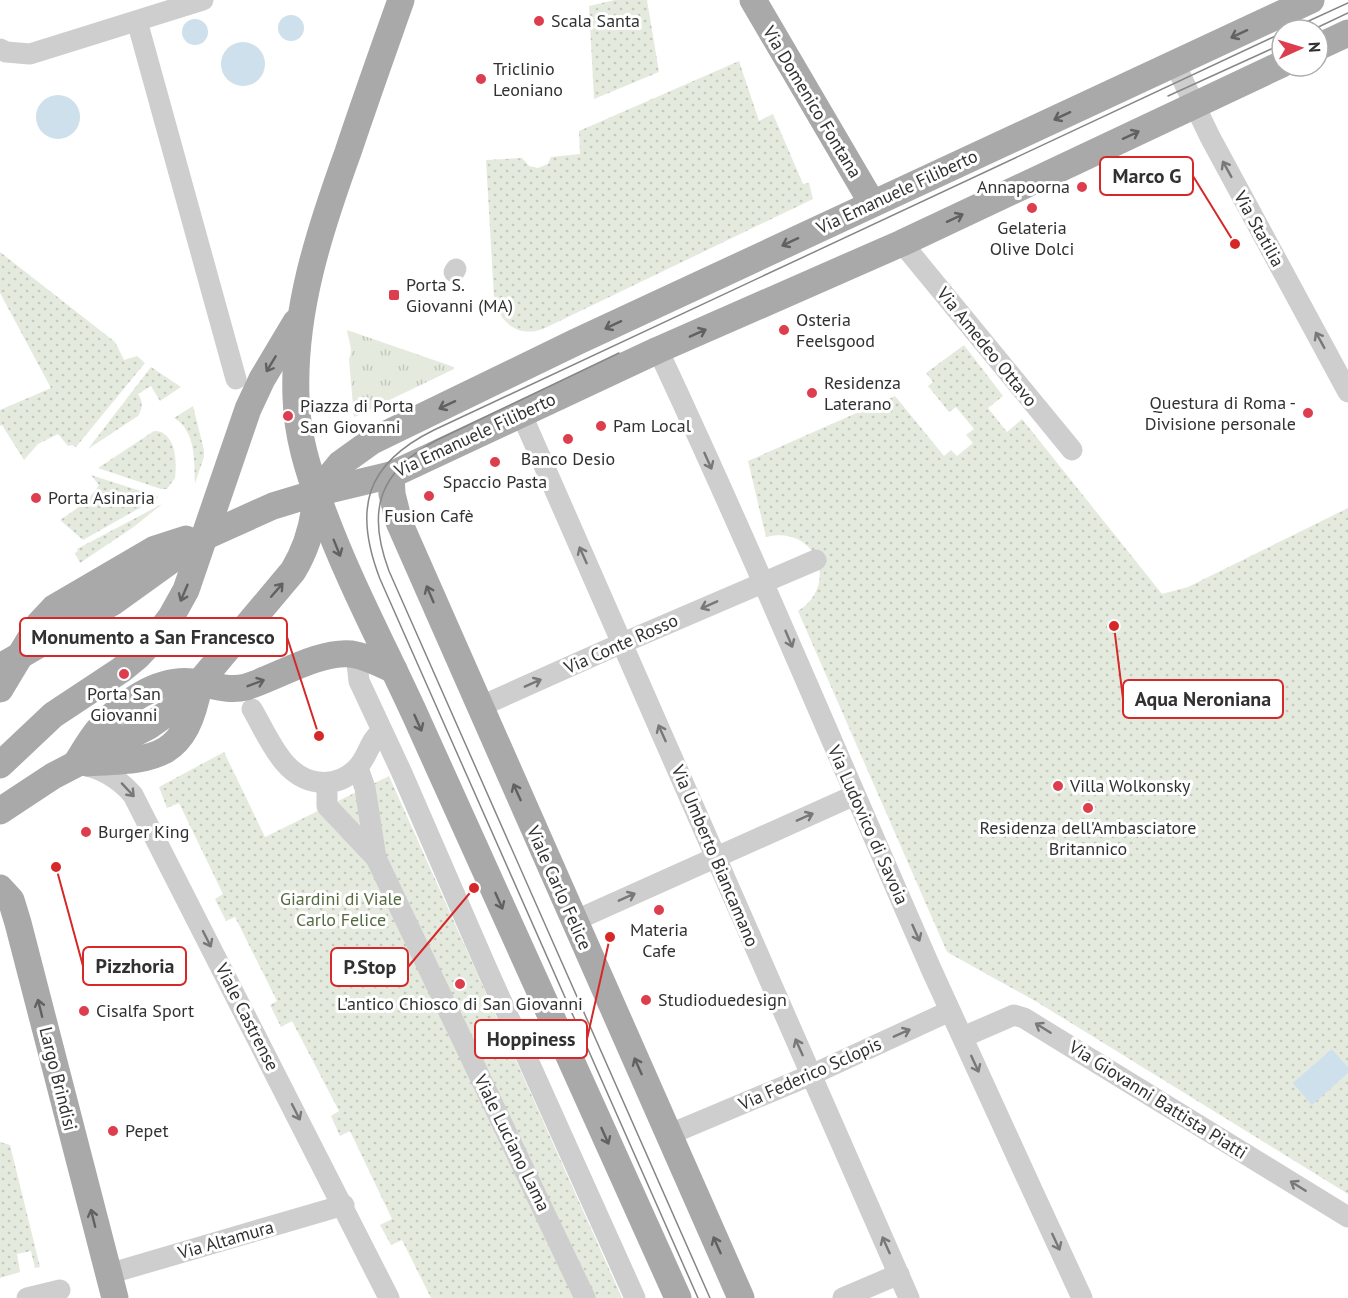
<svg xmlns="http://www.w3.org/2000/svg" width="1348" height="1298" font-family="'PT Sans',sans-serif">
<defs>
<pattern id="grass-tufts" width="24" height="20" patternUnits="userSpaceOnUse" patternTransform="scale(1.5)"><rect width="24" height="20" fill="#e4eadd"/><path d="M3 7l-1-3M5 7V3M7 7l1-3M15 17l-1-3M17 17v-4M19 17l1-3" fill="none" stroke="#c4c9be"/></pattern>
<pattern id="park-dots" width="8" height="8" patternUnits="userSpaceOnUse" patternTransform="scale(1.5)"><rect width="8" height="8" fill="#e4eadd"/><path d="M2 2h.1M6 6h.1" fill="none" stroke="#c4c9be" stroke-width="1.8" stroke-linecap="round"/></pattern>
</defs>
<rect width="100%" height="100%" fill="#fff"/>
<!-- grass -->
<path fill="url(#grass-tufts)" d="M347,330l107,37v2l-100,48 -5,-58c5,-9 -1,-19 -2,-29z"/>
<!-- park -->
<g fill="url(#park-dots)">
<polygon points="615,0 647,0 659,72 594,99 589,6"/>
<path d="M739,61l20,60 14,-7 30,70 6,-1 4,16 -270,130c-26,9 -44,-7 -49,-32l-8,-137 36,-2 7,8 9,2 10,-4 3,-7 29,-3 -1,-23z"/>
<polygon points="0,252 115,342 124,360 137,356 145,363 76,447 72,445 68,446 58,434 38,444 24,460 2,425 0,426 0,410 51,388 0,293"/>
<path d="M964,345l39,51 -15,12 19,24 15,-13 140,175 26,-7 160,-79v559l-16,-18 -20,55 36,-31v121l-311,-192 -90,-50 -149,-341c43,-27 17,-87 -32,-74l-18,-76 147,-65 49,60 7,-6 6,6 16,-13 -7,-8 8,-6 -18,-22 -7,5 -21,-26 5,-4 -7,-9z"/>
<path d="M151,367l30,20 -21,14 -9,-15 -13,8c5,8 5,13 0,22l-50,33z"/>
<path d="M193,406l11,44v7l-9,26c-1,-23 1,-52 -21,-65z"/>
<path d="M154,431c22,0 23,31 21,47l-8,11h-6l-63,-21z"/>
<path d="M91,475l68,22 -76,43 -23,-20c16,-11 29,-19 39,-35z"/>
<polygon points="162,504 135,526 80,563 75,553 78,551 77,549"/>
<polygon points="224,752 265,837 389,776 622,1298 431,1298 402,1240 391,1245 380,1225 392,1219 350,1131 340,1136 331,1116 339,1111 292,1021 281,1027 270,1005 277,1001 235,917 226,921 215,899 223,894 179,803 167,808 159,787"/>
<polygon points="0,1142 10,1145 40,1267 35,1268 31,1251 17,1254 20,1272 0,1278"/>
</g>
<!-- water -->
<g fill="#cde0eb">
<circle cx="291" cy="28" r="13"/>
<circle cx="195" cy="32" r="13"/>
<circle cx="243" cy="64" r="22"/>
<circle cx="58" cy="117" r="22"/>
<polygon points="1332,1049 1348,1067 1348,1073 1312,1105 1293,1083"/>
</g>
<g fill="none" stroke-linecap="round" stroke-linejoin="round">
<!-- minor -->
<g stroke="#cecece" stroke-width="21">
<polyline points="137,21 236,379"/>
<polyline points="0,49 6,52 30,54 203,0"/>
<polyline points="1175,64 1210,137 1348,392"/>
<polyline points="902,243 1072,450"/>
<polyline points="454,272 456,269"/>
<path d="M658,350c96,205 183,414 274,621 49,109 100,218 150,327"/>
<polyline points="521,413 909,1298"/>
<polyline points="357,663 359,681 401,771 487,969 635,1298"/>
<polyline points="479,707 611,648 816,560"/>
<path d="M252,709c16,27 31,69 66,73 15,2 28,-3 38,-13 12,-11 13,-29 26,-38"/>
<path d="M83,765c20,4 37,15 50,30l256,503"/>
<polyline points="358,768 365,788 376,858 585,1298"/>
<polyline points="327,783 327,806 376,858"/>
<polyline points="574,921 855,795"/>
<polyline points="963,1037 1014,1015 1024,1018 1348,1217"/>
<polyline points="668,1135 811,1075 950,1011"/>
<polyline points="108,1274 344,1205"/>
<polyline points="27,1298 60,1290"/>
<polyline points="843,1298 899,1274"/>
</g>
<!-- major -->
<g stroke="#a9a9a9" stroke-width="27">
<path d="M401,0c-18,51 -36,101 -53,152 -29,80 -55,159 -52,245 1,39 12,73 25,109 26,72 63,141 95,211 87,193 175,387 262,581"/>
<polyline points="753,0 872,203"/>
<polyline points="1318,47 1348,33"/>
<polyline points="391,475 392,494 399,522 741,1298"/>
<polyline points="316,493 340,464 372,441 576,342 1311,0"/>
<polyline points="0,667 113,602 202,538 273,506 316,493 391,475 658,350 902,243 1282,64"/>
<polyline points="0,689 39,624 54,608 155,549 186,539"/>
<path d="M77,762c7,-11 14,-24 23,-34 21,-24 58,-50 92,-46 18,2 36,10 54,5 32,-10 72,-36 105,-33 15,2 30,10 43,16"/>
<path d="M87,763c67,-4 98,-1 112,-78"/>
<polyline points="0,765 53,715 121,670 138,656 154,639 171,617 186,590 248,409 262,379 296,322"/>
<path d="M0,811l53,-35 96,-50 27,-19 23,-24 94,-112c14,-23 21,-48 23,-75"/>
<polyline points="0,888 11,900 18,923 115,1298"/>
</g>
<!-- tram -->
<g stroke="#868686" stroke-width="1.5">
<polyline points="1289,30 1348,3"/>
<polyline points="1312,30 1348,13"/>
<polyline points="1168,96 1282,44"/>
<path d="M619,353l-182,87c-58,31 -71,70 -48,131l321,727"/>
<path d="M698,1298l-318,-719c-27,-70 -15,-115 54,-149l848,-397"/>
</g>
</g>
<!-- one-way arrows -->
<defs><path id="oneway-shaft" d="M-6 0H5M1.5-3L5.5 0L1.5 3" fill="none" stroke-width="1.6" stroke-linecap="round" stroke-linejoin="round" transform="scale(1.5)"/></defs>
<g stroke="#616161">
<use href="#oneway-shaft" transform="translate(1239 34) rotate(155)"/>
<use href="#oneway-shaft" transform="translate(1062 116) rotate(155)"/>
<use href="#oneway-shaft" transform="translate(1131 135) rotate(-25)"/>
<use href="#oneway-shaft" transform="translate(955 218) rotate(-25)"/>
<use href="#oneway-shaft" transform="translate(790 242) rotate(155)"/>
<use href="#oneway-shaft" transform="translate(613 325) rotate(155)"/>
<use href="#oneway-shaft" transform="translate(698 333) rotate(-24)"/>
<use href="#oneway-shaft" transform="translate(271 364) rotate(121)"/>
<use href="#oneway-shaft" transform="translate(447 405) rotate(155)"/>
<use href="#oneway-shaft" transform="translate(337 548) rotate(68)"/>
<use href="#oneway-shaft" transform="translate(277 590) rotate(-49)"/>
<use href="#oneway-shaft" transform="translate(184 593) rotate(113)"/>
<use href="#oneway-shaft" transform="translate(430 594) rotate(-113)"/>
<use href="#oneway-shaft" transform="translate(256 683) rotate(-21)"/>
<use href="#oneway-shaft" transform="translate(418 723) rotate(66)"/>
<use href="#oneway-shaft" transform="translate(517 792) rotate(-114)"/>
<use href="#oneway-shaft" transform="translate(499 901) rotate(66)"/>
<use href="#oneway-shaft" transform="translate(40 1008) rotate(-104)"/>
<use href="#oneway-shaft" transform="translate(638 1066) rotate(-114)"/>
<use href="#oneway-shaft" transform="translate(605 1136) rotate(66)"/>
<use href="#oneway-shaft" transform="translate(93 1218) rotate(-104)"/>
<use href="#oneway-shaft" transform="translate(717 1245) rotate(-114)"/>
</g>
<g stroke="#787878">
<use href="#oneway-shaft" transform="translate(1227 169) rotate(-119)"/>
<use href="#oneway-shaft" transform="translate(1320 340) rotate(-119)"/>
<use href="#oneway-shaft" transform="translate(708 461) rotate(66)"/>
<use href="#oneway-shaft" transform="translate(583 555) rotate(-114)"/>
<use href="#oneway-shaft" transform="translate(709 605) rotate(156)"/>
<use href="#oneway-shaft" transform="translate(789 639) rotate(67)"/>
<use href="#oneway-shaft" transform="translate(533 683) rotate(-24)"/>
<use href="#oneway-shaft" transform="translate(662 733) rotate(-114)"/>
<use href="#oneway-shaft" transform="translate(128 790) rotate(47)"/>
<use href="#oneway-shaft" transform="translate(805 817) rotate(-24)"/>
<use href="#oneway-shaft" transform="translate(627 897) rotate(-24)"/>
<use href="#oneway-shaft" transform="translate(916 933) rotate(66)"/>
<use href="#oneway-shaft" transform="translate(207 939) rotate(63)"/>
<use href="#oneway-shaft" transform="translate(1043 1028) rotate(-148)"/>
<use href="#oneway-shaft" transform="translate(902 1033) rotate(-24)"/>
<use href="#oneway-shaft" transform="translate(799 1047) rotate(-114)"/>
<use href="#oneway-shaft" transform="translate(975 1064) rotate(65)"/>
<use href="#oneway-shaft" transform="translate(296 1112) rotate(63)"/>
<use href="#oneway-shaft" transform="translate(1298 1186) rotate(-148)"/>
<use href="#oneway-shaft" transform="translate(1056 1242) rotate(65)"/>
<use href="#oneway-shaft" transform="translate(886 1245) rotate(-114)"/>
</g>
<!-- markers -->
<g fill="#dd3e4e" stroke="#fff" stroke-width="2">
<circle cx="539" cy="21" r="6"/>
<circle cx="481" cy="79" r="6"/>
<circle cx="1082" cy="187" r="6"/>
<circle cx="1032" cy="208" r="6"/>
<rect x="388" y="289" width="12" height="12" rx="3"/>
<circle cx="784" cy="330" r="6"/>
<circle cx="812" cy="393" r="6"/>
<circle cx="1308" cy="413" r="6"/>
<circle cx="288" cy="416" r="6"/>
<circle cx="601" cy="426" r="6"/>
<circle cx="568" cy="439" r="6"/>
<circle cx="495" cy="462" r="6"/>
<circle cx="429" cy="496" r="6"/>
<circle cx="36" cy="498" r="6"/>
<circle cx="124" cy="674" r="6"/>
<circle cx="1058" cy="786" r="6"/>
<circle cx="1088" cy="808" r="6"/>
<circle cx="86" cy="832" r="6"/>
<circle cx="659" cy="910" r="6"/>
<circle cx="460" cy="984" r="6"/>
<circle cx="646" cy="1000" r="6"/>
<circle cx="84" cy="1011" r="6"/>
<circle cx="113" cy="1131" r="6"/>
</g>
<g text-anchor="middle" stroke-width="6" stroke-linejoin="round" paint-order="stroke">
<!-- poi labels -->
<g font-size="18" fill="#313131" stroke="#fff" text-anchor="start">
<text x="551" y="27">Scala Santa</text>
<text x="493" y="75">Triclinio<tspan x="493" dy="21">Leoniano</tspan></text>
<text x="1070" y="193" text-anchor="end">Annapoorna</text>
<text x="1032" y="234" text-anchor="middle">Gelateria<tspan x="1032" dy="21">Olive Dolci</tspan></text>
<text x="406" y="291">Porta S.<tspan x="406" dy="21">Giovanni (MA)</tspan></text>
<text x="796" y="326">Osteria<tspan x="796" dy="21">Feelsgood</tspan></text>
<text x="824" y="389">Residenza<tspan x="824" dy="21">Laterano</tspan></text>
<text x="1296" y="409" text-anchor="end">Questura di Roma -<tspan x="1296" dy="21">Divisione personale</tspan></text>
<text x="300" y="412">Piazza di Porta<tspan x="300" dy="21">San Giovanni</tspan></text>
<text x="613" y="432">Pam Local</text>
<text x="568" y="465" text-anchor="middle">Banco Desio</text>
<text x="495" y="488" text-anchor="middle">Spaccio Pasta</text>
<text x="48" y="504">Porta Asinaria</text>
<text x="429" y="522" text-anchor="middle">Fusion Cafè</text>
<text x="124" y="700" text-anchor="middle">Porta San<tspan x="124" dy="21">Giovanni</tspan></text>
<text x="1070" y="792">Villa Wolkonsky</text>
<text x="1088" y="834" text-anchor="middle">Residenza dell'Ambasciatore<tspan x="1088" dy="21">Britannico</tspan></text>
<text x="98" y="838">Burger King</text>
<text x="659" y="936" text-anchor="middle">Materia<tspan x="659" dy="21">Cafe</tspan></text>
<text x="658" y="1006">Studioduedesign</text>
<text x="460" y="1010" text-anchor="middle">L'antico Chiosco di San Giovanni</text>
<text x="96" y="1017">Cisalfa Sport</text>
<text x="125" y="1137">Pepet</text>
</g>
<!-- street labels -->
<g font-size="18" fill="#313131" stroke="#fff">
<text transform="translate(812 102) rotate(59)" y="6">Via Domenico Fontana</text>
<text transform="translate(897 192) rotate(-25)" y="6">Via Emanuele Filiberto</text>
<text transform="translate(1259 229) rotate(61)" y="6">Via Statilia</text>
<text transform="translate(987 347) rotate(51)" y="6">Via Amedeo Ottavo</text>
<text transform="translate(475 435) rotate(-25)" y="6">Via Emanuele Filiberto</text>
<text transform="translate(621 644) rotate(-24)" y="6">Via Conte Rosso</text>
<text transform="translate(868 825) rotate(66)" y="6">Via Ludovico di Savoia</text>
<text transform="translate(715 856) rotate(67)" y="6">Via Umberto Biancamano</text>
<text transform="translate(559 888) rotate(66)" y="6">Viale Carlo Felice</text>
<text transform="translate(247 1017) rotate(63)" y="6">Viale Castrense</text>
<text transform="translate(810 1074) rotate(-24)" y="6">Via Federico Sclopis</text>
<text transform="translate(58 1079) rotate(76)" y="6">Largo Brindisi</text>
<text transform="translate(1158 1100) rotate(32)" y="6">Via Giovanni Battista Piatti</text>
<text transform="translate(512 1143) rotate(64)" y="6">Viale Luciano Lama</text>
<text transform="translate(226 1240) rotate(-16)" y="6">Via Altamura</text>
</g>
<!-- park labels -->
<g font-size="18" fill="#556b40" stroke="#fff">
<text x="341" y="905">Giardini di Viale<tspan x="341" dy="21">Carlo Felice</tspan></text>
</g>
</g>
<!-- callouts -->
<path fill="none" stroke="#d62828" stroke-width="2" d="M1235 244L1193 176M319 736L287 637M1114 626L1123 699M56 867L83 966M474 888L408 967M610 937L587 1039"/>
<g fill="#d62828" stroke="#fff" stroke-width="2">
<circle cx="1235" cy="244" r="6"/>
<circle cx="319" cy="736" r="6"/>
<circle cx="1114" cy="626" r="6"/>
<circle cx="56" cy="867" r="6"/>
<circle cx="474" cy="888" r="6"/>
<circle cx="610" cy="937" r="6"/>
</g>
<g fill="#fff" stroke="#d62828" stroke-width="2">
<rect x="1100" y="157" width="93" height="38" rx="6"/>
<rect x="20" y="618" width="267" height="38" rx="6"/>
<rect x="1123" y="680" width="160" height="38" rx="6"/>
<rect x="83" y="947" width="103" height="38" rx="6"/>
<rect x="331" y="948" width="77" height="38" rx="6"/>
<rect x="475" y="1020" width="112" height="38" rx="6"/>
</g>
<g font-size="20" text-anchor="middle" font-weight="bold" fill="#313131">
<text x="1147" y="183">Marco G</text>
<text x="153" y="644">Monumento a San Francesco</text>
<text x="1203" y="706">Aqua Neroniana</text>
<text x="135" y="973">Pizzhoria</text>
<text x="370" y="974">P.Stop</text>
<text x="531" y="1046">Hoppiness</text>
</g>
<!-- north arrow -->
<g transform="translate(1300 48) rotate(86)"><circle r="28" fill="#ffffff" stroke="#adadad" stroke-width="1.5"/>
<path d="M0-4.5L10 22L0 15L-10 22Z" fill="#dd3e4e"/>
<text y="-9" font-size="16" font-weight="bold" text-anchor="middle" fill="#313131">N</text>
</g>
</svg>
